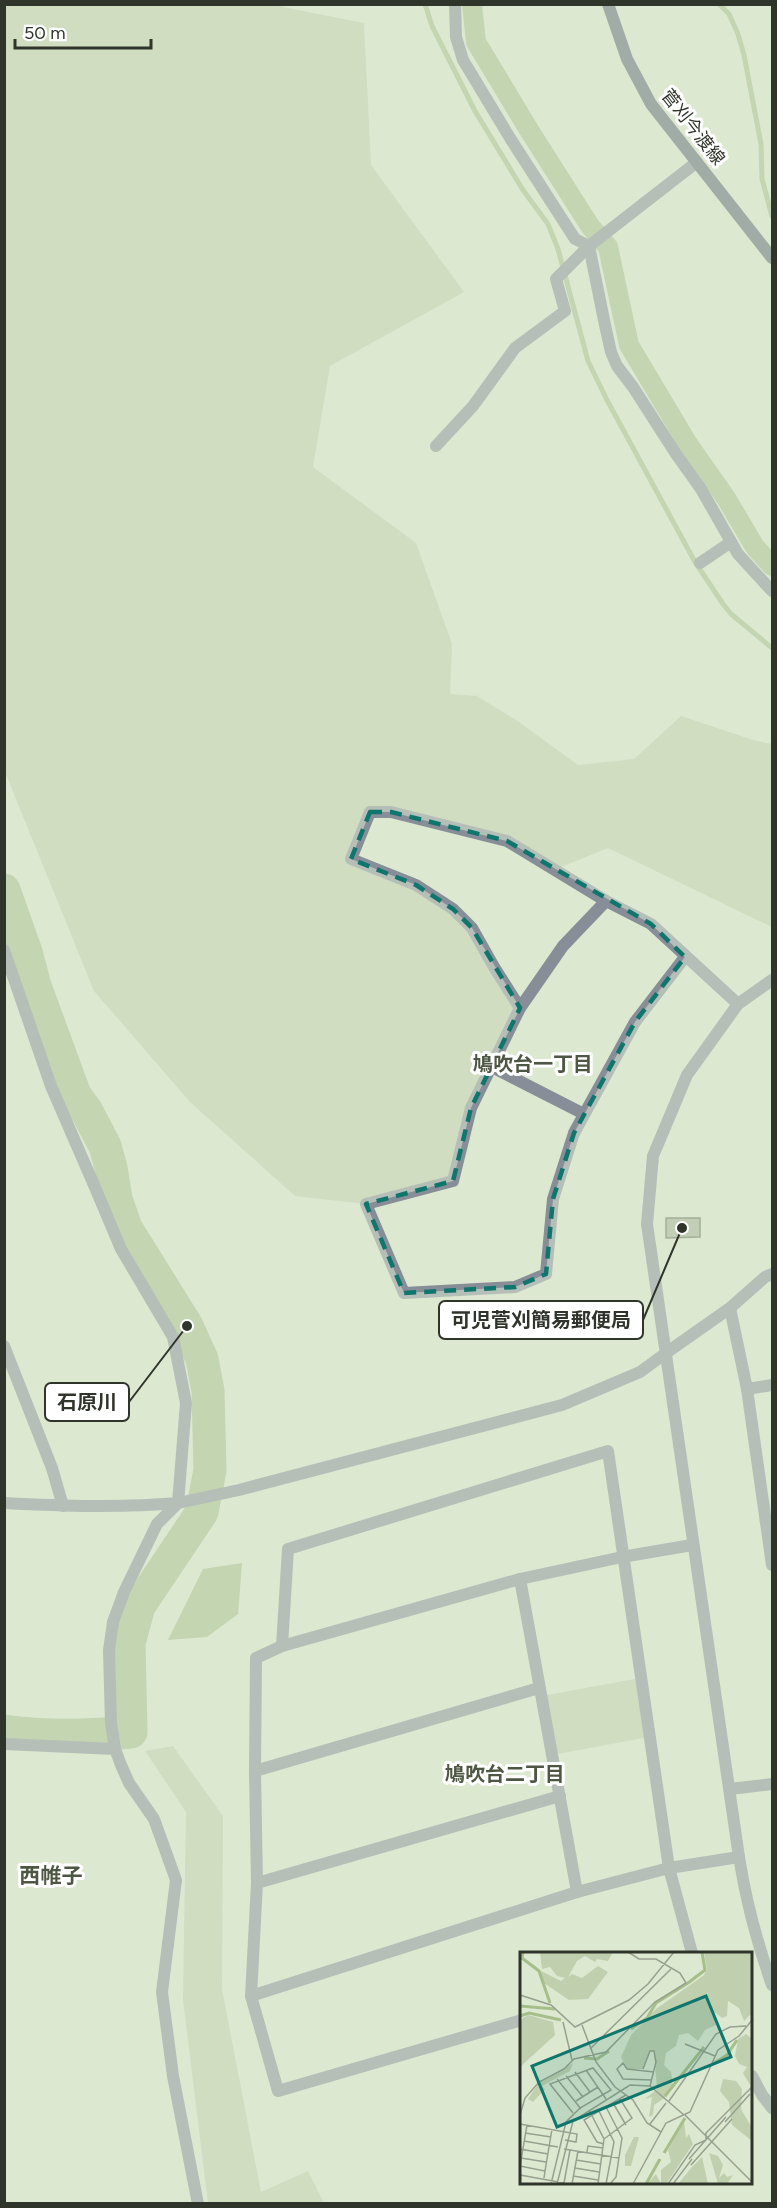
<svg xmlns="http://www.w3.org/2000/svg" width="777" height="2208" font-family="Figtree,'Noto Sans JP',sans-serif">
<rect width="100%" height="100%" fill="#dde8d1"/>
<!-- green -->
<g fill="#c0d0ae">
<polygon points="4,5 273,5 364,23 371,165 464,292 330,366 313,467 416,543 452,644 450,694 477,696 519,722 578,765 634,759 681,716 753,740 772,744 772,927 608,848 561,867 509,837 367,811 351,859 453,909 520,1008 471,1105 453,1181 366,1204 295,1196 190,1102 94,991 5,772"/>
<polygon points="640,1678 649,1737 552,1755 542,1696"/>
<polygon points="173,1746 223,1816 222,1989 261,2192 308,2171 324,2203 208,2203 183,2000 186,1812 145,1751"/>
</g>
<!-- water -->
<polygon fill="#a6be8a" points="242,1563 238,1614 207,1637 168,1640 203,1569"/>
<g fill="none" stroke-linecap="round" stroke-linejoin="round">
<!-- stream -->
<g stroke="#a6be8a" stroke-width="5">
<polyline points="425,4 432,26 475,111 523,190 548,224 558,249 588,361 607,400 695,562 723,604 731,614 772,648"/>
<polyline points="719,4 729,14 738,34 744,55 761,144 762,179 772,216"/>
</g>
<!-- canal -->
<polyline stroke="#a6be8a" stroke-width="20" points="472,4 476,42 529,130 590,226 608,247 629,345 688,444 726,498 755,547 772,566"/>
<!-- river -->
<path stroke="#a6be8a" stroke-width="33" d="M4,890l22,62 9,34 40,109 11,15 19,36 6,22 5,31 10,29 61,98 15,33 6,32 2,79 -8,42 -63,94 -10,37 2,89c-42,4 -85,5 -127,-1"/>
</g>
<!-- building -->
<polygon fill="#a4af98" stroke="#606a55" stroke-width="1.5" points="666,1218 700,1218 700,1237 666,1238"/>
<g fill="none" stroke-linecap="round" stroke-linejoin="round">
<!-- minor -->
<g stroke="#878e97" stroke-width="12">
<polyline points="455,4 456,37 463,60 510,138 575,239 589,246 605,325 611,352 617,366 633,387 676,454 701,489 738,554 772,591"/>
<polyline points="436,446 473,406 515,348 565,311 556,279 589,246 697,162"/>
<polyline points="700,563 731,542"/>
<polyline points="606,901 563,946 520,1008 471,1108 453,1181 366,1204 404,1293 515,1287 546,1274 553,1199 574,1133 635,1022 685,957"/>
<path d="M4,950l47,136 43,99 27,64 52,88 13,66 -8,100c-58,5 -115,3 -174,0"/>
<polyline points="520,1008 494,967 472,928 453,909 416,885 351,859 370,812 391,812 507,841 606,901 651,924 738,1004"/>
<polyline points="492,1067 584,1114"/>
<polyline points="730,1308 747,1389 772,1565"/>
<polyline points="4,1346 52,1468 63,1506"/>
<polyline points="666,1353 730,1308 765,1277 772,1274"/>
<polyline points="747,1389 772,1385"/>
<polyline points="520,1579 577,1892"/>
<polyline points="282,1646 288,1549 608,1451 669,1868 692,1953"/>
<polyline points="4,1744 115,1749"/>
<polyline points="255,1771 539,1688"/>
<polyline points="730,1789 772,1784"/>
<polyline points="257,1883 560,1796"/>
<polyline points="251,1996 577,1892 669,1868 739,1857"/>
<polyline points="522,2020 278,2091 251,1996 257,1883 255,1771 256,1658 282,1646 520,1579 622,1557 692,1545"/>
<polyline points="752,2076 762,2095 772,2108"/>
</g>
<!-- tertiary -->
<g stroke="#878e97" stroke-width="12">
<path d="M772,980l-34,24 -51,71 -34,81 -6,68 92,633c7,44 18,86 33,128"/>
<polyline points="198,2204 173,2076 162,1992 176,1880 154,1819 129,1783 121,1765 115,1749 111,1723 109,1650 113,1622 124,1592 157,1524 178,1503 239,1490 562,1405 640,1372 666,1353"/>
</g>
<!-- secondary -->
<polyline stroke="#5c6571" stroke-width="12" points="608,4 627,59 651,104 772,258"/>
</g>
<!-- marked area -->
<path d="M0 0H777V2208H0ZM370,812h21l116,29 144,83 34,33 -50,65 -61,111 -21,66 -7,75 -31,13 -111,6 -38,-89 87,-23 18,-73 49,-100 -48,-80 -19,-19 -37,-24 -65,-26z" fill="#dde8d1" fill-opacity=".55" fill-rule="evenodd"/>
<path fill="none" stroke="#0f766e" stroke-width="4.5" stroke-dasharray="12 8" stroke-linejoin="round" d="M370,812h21l116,29 144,83 34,33 -50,65 -61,111 -21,66 -7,75 -31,13 -111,6 -38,-89 87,-23 18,-73 49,-100 -48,-80 -19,-19 -37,-24 -65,-26z"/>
<g text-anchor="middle" stroke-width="6" stroke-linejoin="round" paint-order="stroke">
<!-- street labels -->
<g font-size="18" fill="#30352b" stroke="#fff">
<text transform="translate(693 127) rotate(52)" y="6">菅刈今渡線</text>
</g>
<!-- neighbourhood labels -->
<g font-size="20" font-weight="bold" fill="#4e5743" stroke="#fff">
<text x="533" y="1071">鳩吹台一丁目</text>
<text x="505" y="1781">鳩吹台二丁目</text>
</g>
<!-- quarter labels -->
<g font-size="21" font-weight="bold" fill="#4e5743" stroke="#fff">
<text x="51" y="1883">西帷子</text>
</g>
</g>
<!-- overview -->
<g transform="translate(520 1952)">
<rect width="232" height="232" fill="#dde8d1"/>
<path d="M20,0h73l-5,9 -11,-2 -2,3 -10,-6 -8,5 -9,16 4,-3 10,4 16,-12 10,6 -20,27 -19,1 -28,-19v-10l20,10 4,-3 -8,-2 -7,-9 -8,2zM184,0h48v61l-8,8 -5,-13 -11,-7 -1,15 -5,2 -9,-7 3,14 -11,5 -7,11 -10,-8 -9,2 -3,11 -10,7 -2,12 7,7 2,13 -7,12 -12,8 -1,10 -4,2 3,-20 -7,2 12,-10 -3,-38h-4l-7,18h-16l-6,-12 10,-22 25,-26 47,-33 4,-6zM8,63l25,7 2,13 -35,32v-47zM226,82l5,4 1,14 -2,33 -7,-12 4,-6 -8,-3 -4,-8 3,-17zM53,111l-3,8 -28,15 3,3 -12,13 -5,-3 11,-17zM203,127l13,2 6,8 -1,20 11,19v13l-20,-16 -3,-23 -9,-11zM164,169l2,17 3,-4 4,10 -27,40h-19l9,-10 5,10v-14l10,-8 -3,-12zM114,185h5l-8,29h-6v-11zM189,201l9,3 5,9 -4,13 5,-5 3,4 6,-2 -6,9h-9zM182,205l6,27h-30l14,-17z" fill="#c0d0ae"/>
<path fill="none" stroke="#a6be8a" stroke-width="3" d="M3,0l-1,6 17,13 11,32M168,31l17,-13 -3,-18M0,54l35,3M0,64l9,-3 32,7M111,77l16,-11 9,-15 32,-20M64,106l13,1 12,-8M194,111l13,-8 10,-15M145,144l39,-49M144,201l21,-35M126,232l14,-25"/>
<path fill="none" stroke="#98a08f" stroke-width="1.5" d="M0,43l31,10 24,22 54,-27 19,-16 26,-32M43,70l9,38M62,73l14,37 19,25 18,13 14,23 14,9M165,92l30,12M70,97l81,-80M123,117l7,-18h4l2,11 -6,24M66,118l20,29M55,120l15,20M46,124l17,21M37,127l24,30M132,128l-29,-1 -6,-10 6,-6 4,6 27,3M56,149l22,-14M149,149l47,-67 14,-7 16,-1M93,151l13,22M86,155l16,31 -6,39 -6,7M69,158l15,29 -6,45M79,159l15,31 -8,42M0,163l5,-17 14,-16 25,-13 10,-10 32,-7 49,-50 31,-19 -6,-10 -24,-14h-17l-11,-7M165,163l68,68M205,170l25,-28M0,172l57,10 -1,8 -11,-2M130,172l16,-21M5,181l26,4M84,187l28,-21 -12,-19M4,189l34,6M84,192l-7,-2 -13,-22 42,-25M0,197l28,5M44,197l55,9M67,200l1,-6 15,2M1,206l25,4M169,207l37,-42M56,208l25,4M171,213l41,-46M0,214l7,-41M0,214l25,5 -1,7M55,216l24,4M25,219l7,-42M0,223l44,8M53,224l25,4M44,231l6,-33M31,232l15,-62 14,-14 31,-18 -18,-22 -43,16 23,29M37,232l16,-63 57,-36 20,1 34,29M52,232l6,-33M113,232l33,-61 24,-11 28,-62 21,-14 14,-17M148,232l27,-39 11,-5v-7l47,-47M153,232l19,-25"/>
<path fill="#0f766e" fill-opacity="0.15" stroke="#0f766e" stroke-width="3" d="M186,44l25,61 -174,70 -25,-61z"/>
<rect width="232" height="232" fill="none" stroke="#30352b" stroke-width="3"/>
</g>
<!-- callouts -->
<path fill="none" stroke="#30352b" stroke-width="2" d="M682 1228L643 1320M187 1326L129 1402"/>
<g fill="#30352b" stroke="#fff" stroke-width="2">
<circle cx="682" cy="1228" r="6"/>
<circle cx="187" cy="1326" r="6"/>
</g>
<g fill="#fff" stroke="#30352b" stroke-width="2">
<rect x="439" y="1301" width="204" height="38" rx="6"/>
<rect x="45" y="1383" width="84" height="38" rx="6"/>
</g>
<g font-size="20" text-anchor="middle" font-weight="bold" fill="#30352b">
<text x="541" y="1327">可児菅刈簡易郵便局</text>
<text x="87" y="1409">石原川</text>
</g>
<!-- border -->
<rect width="777" height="2208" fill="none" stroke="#30352b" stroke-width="12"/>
<!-- scale -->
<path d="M15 39v9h136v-9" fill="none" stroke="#30352b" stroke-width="3"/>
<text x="24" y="39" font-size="18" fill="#30352b" stroke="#ffffff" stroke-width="4.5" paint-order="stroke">50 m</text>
</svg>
